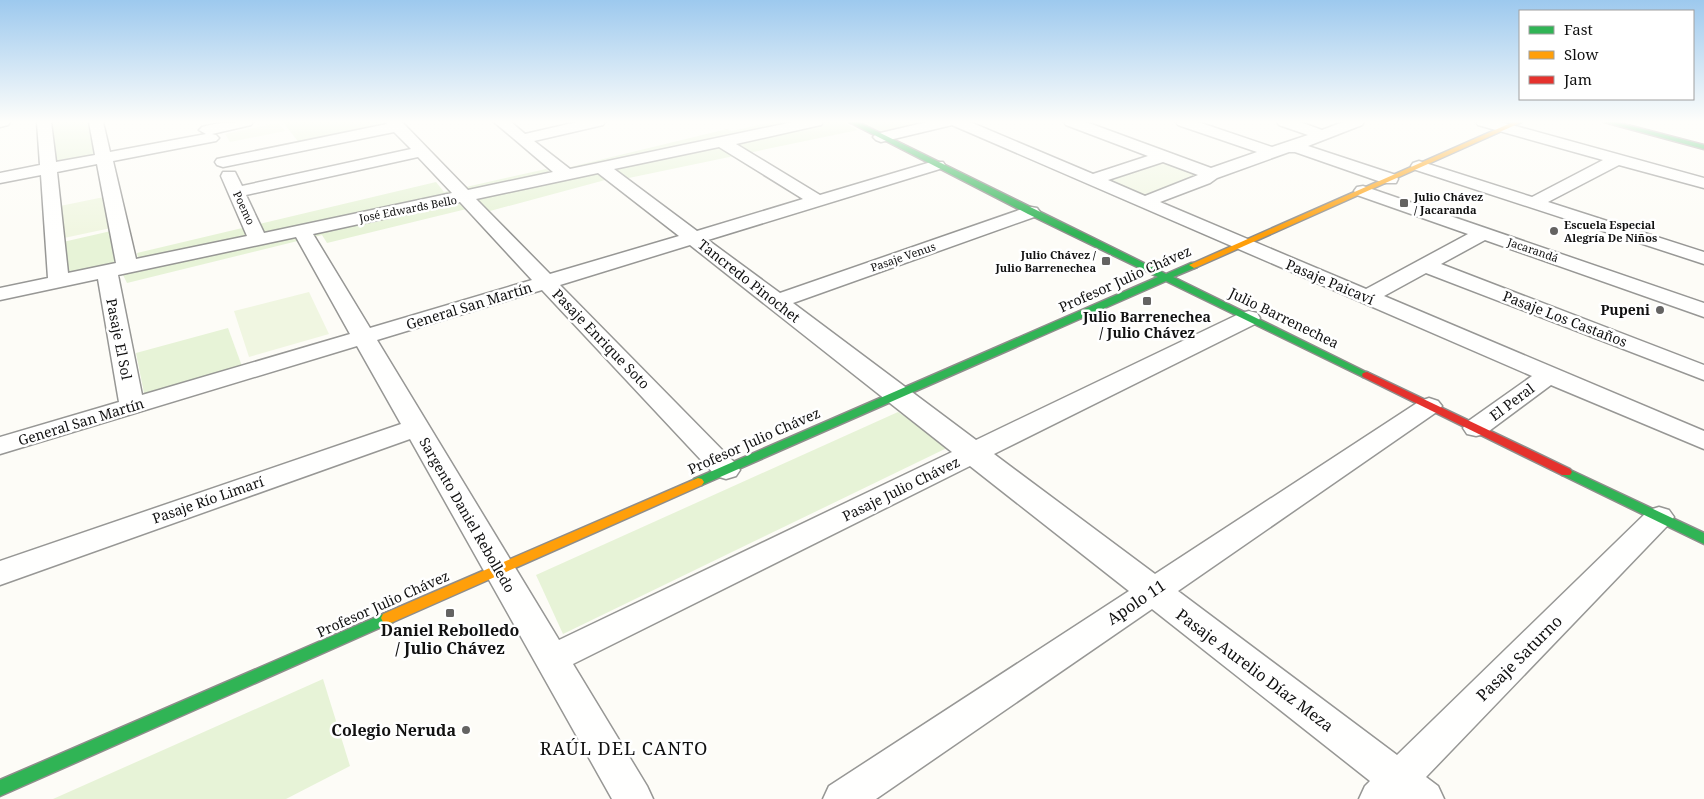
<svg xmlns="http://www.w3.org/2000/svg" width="1704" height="799" font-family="'Noto Serif',serif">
<rect width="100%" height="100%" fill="#fdfcf7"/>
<!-- green -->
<g fill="#e7f3d7">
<polygon points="50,122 87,122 95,158 54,166"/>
<polygon points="283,122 381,122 386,127 300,144"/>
<polygon points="772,122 843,122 858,130 624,179 620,176 490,211 483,205 327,243 322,235 127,283 121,271 140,268 137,253 436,182 444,192 546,169 550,172 727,129 732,131"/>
<polygon points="862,122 940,122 885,134"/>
<polygon points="111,231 118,264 68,276 63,242"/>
<polygon points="228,328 243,369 145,398 136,353"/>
<polygon points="898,412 951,446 563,634 536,575"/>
<polygon points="323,679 350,766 286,799 53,799"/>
</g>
<!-- pitch -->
<g fill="#f0f6e1">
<polygon points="278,123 285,131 230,142 225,134"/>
<polygon points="1164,162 1198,175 1143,195 1109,181"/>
<polygon points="104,197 111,228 64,238 60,206"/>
<polygon points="309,292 329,334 249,357 234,311"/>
</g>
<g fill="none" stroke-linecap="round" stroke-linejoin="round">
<defs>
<g id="street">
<polygon points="0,122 10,122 8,125 0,127"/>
<path d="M37,122h14l5,40 39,-7 -6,-33h14l7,30 96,-18 -7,-4 3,-3c17,-5 33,-5 51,-5l-2,3 -39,9 4,1 3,3 -3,3 -103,20 23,98 111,-23 -26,-60 2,-4h12l7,14 169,-37 -17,-17 -171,35 -6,-2 -2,-3 2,-3 170,-35 -1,-2h16l66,68 85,-18 -59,-50h17l14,12 52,-12h28l-2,3 -69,16 36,28 223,-47h30l-2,3 -5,1 -80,18 84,51 111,-33h12l2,3 -2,3 -235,72 72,53 245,-85 6,-1 6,1 3,4 -3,4 -244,87 183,137 265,-127 8,-2 8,2 3,5 -3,5 -263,131 161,120 265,-173 9,-3 9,3 4,5 -4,5 -260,180 219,164 252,-245 10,-3 10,3 5,7 -5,7 -243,253 12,9 6,13h-85l6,-13 5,-5 -218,-172 -276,190h-53l6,-13 300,-195 -159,-125 -397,198 74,122 6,13h-41l-202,-360 -410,146v-24l401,-137 -44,-78 -357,108v-17l119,-35 -21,-123 -98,21v-12l48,-10 -7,-103 -41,8v-10l40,-8zM719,147l84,52 -106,32 -83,-62zM418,157l34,36 -188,40 -18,-38zM97,164l19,99 -48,10 -11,-101zM598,173l81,63 -129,38 -74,-75zM460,202l72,78 -162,48 -57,-94zM296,237l54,97 -208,61 -24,-120zM690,245l262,207 -393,188 -182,-300 165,-50 174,186 10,3 10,-3 4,-6 -4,-6 -176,-179z"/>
<path d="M927,122h43l123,52 55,-18 -82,-31 -2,-3h22l125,46 46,-16 -79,-27 -2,-3h22l74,25 36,-12 -29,-10 -2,-3h23l22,8 21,-8h21l-2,3 -54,21 88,29 2,4 -2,4h-12l-89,-31h-6l-72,26 -7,5 -50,19 206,87 102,-55 -111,-39 -3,-4 3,-4 6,-1 341,117v14l-219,-77 -44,24 263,101v15l-278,-107 -42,23 320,135v18l-153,-64 -66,49 -9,2 -9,-2 -4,-6 4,-6 65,-46 -580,-251 -71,17 -5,-2 -3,-3 3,-3zM1163,162l35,13 -53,21 -37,-16z"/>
<polygon points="1476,122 1501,122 1704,178 1704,188 1619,165 1548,202 1704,252 1704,264 1413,169 1411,166 1413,163 1419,161 1532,197 1603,160 1478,125"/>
</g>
<g id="fast">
<polygon points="849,122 858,122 1166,274 1191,263 1197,263 1197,267 1173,277 1372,375 1371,377 1363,377 1166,281 702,485 694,485 692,482 694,479 1158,277 1028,214"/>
<polygon points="1604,122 1616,122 1704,145 1704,149"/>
<polygon points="1566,468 1704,533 1704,544 1562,475 1560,472 1562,469"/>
<polygon points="388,612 393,614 395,618 393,622 0,796 0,780"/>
</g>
<g id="slow">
<polygon points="1513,122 1522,122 1197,267 1194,268 1189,265"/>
<polygon points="698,478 702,479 704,482 702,485 393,622 388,624 383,622 381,618 383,614"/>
</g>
<polygon id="jam" points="1367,372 1570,469 1572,472 1570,475 1562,475 1363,377 1362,375 1363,373"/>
</defs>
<!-- street casing -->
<use href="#street" stroke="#979795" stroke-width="3"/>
<!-- fast casing -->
<use href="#fast" stroke="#8e8d8b" stroke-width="3"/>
<!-- slow casing -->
<use href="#slow" stroke="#8e8d8b" stroke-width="3"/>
<!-- jam casing -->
<use href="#jam" stroke="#8e8d8b" stroke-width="3"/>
<!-- street -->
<use href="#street" fill="#fffffe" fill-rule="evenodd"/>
<!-- fast -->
<use href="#fast" fill="#30b455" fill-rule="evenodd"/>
<!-- slow -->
<use href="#slow" fill="#ff9f0a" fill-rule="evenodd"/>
<!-- jam -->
<use href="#jam" fill="#e5322d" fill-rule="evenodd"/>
</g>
<!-- sky -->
<linearGradient id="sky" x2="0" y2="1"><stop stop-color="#9dc9ee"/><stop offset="0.52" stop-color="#fefefb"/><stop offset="1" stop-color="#fefefb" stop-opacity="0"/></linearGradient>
<rect width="1704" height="234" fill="url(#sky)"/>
<!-- markers -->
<g fill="#646362" stroke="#fff" stroke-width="2">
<rect x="1399" y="198" width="10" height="10" rx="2.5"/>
<circle cx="1554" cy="231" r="5"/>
<rect x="1101" y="256" width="10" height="10" rx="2.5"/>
<rect x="1142" y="296" width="10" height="10" rx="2.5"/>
<circle cx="1660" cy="310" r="5"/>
<rect x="445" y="608" width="10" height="10" rx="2.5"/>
<circle cx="466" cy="730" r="5"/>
</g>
<g text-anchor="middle" stroke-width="5" stroke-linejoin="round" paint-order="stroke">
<!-- far-poi labels -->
<g font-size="11" font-weight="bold" fill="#111" stroke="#fff" text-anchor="start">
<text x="1414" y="201">Julio Chávez<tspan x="1414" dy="13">/ Jacaranda</tspan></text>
<text x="1564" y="229">Escuela Especial<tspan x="1564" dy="13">Alegría De Niños</tspan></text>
<text x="1096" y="259" text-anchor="end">Julio Chávez /<tspan x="1096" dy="13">Julio Barrenechea</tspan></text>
</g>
<!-- far-street labels -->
<g font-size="11" fill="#111" stroke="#fff">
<text transform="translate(244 208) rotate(65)" y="4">Poemo</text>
<text transform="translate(408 209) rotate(-11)" y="4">José Edwards Bello</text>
<text transform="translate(1533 250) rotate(19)" y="4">Jacarandá</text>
<text transform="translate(903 257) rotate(-19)" y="4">Pasaje Venus</text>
</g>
<!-- street labels -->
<g font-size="14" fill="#111" stroke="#fff">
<text transform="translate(1125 279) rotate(-24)" y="5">Profesor Julio Chávez</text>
<text transform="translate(749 281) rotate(38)" y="5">Tancredo Pinochet</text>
<text transform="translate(1330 282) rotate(23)" y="5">Pasaje Paicaví</text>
<text transform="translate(469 306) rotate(-17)" y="5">General San Martín</text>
<text transform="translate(1284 318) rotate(26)" y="5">Julio Barrenechea</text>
<text transform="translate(1565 319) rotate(21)" y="5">Pasaje Los Castaños</text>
<text transform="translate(119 339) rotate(79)" y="5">Pasaje El Sol</text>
<text transform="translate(601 339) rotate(46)" y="5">Pasaje Enrique Soto</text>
<text transform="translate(1512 402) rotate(-37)" y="5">El Peral</text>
<text transform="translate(81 422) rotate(-17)" y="5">General San Martín</text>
<text transform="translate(754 441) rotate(-24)" y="5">Profesor Julio Chávez</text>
<text transform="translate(901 489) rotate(-26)" y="5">Pasaje Julio Chávez</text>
<text transform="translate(208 500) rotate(-19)" y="5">Pasaje Río Limarí</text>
<text transform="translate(467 515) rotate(60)" y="5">Sargento Daniel Rebolledo</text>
<text transform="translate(383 604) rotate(-24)" y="5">Profesor Julio Chávez</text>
</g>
<!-- poi labels -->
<g font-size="14" font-weight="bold" fill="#111" stroke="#fff" text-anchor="end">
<text x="1650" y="315">Pupeni</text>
<text x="1147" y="322" text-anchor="middle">Julio Barrenechea<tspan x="1147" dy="16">/ Julio Chávez</tspan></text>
</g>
<!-- near-street labels -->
<g font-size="16" fill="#111" stroke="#fff">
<text transform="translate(1136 602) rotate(-34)" y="6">Apolo 11</text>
<text transform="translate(1519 658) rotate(-45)" y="6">Pasaje Saturno</text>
<text transform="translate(1255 670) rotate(37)" y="6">Pasaje Aurelio Díaz Meza</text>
</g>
<!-- near-poi labels -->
<g font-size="16" font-weight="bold" fill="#111" stroke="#fff">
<text x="450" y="636">Daniel Rebolledo<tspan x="450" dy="18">/ Julio Chávez</tspan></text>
<text x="456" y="736" text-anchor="end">Colegio Neruda</text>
</g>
<!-- near-neighbourhood labels -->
<g font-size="18" letter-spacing="1" fill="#111" stroke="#fff">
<text x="624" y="755">RAÚL DEL CANTO</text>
</g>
</g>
<!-- legend -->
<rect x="1519" y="10" width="175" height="90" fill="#ffffff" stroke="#a0a0a0"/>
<rect x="1529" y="26" width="25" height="8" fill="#30b455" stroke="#a0a0a0"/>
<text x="1564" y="35" font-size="15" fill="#111111">Fast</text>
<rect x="1529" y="51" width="25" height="8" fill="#ff9f0a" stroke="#a0a0a0"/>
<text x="1564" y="60" font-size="15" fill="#111111">Slow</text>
<rect x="1529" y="76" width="25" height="8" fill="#e5322d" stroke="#a0a0a0"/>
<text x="1564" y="85" font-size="15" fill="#111111">Jam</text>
</svg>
